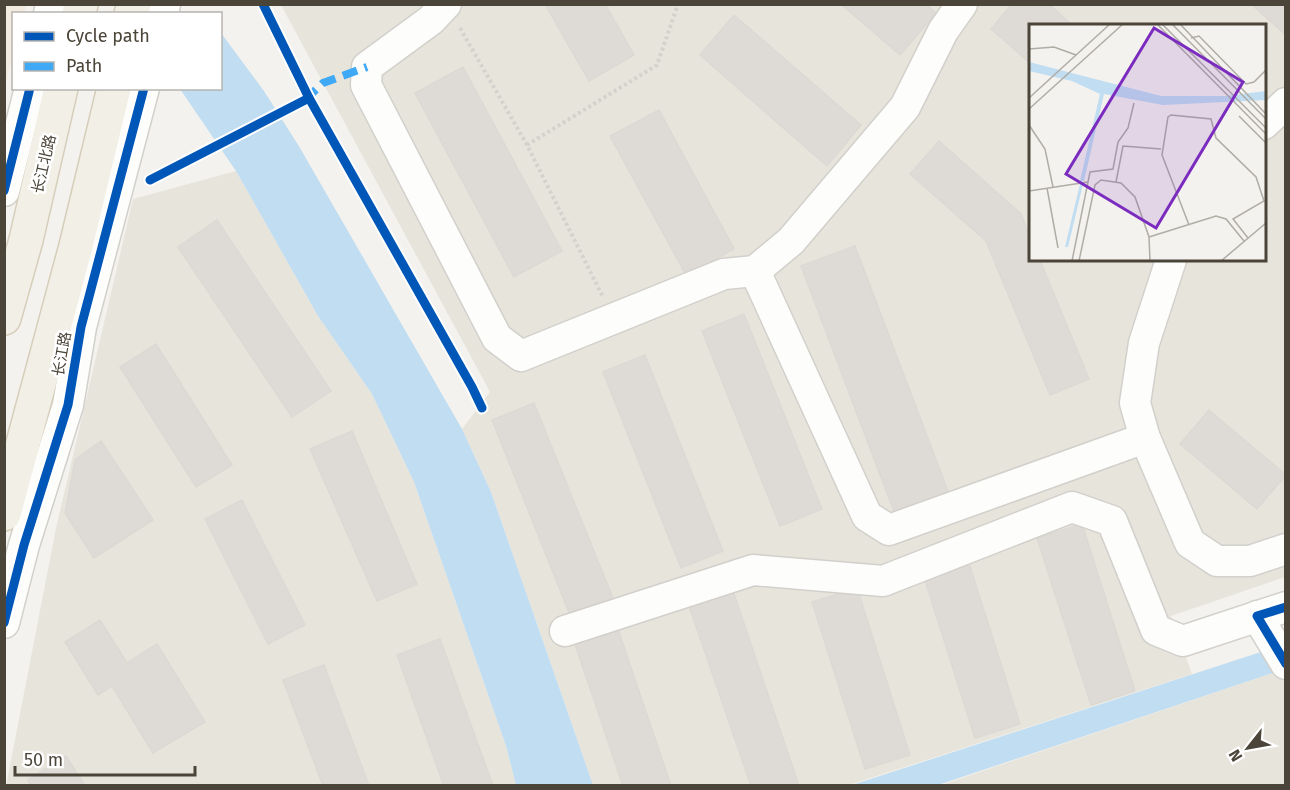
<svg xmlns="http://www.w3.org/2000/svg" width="1290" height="790" font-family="'Fira Sans','Noto Sans SC',sans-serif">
<rect width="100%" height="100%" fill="#f4f2ee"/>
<!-- residential -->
<g fill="#e7e4dc" fill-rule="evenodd">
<path d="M281,5h1004v572l-114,39 21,58 -343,111h-256l-102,-293 -29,-63 28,-37zM1030,26h234v234h-234z"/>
<polygon points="236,171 318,316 372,394 414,482 506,746 516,785 6,786 56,528 133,199"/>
<polygon points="1285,669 1285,785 938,786 1282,670"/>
</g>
<!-- commercial -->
<polygon fill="#f3ebdf" points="5,4 26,5 24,13 14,14 13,52 5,88"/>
<!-- water -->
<g fill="#c0ddf1">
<polygon points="221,33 264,91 300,148 462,429 491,492 593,785 516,785 506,746 414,482 372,394 318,316 236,171 180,89 220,88"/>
<polygon points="1270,649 1282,670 938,785 849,786"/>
</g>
<!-- building -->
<g fill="#dedbd6" stroke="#dcd9d4" stroke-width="1.5">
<polygon points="545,4 605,4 634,55 589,81"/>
<polygon points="841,4 926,4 936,13 900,55"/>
<polygon points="1012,4 1049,4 1073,26 1030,26 1030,63 991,29"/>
<polygon points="1251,4 1286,4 1286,35"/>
<polygon points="734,15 861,125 827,166 700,55"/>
<polygon points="463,67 562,251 514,277 415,93"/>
<polygon points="659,110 734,249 686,275 610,136"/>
<polygon points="939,141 1021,214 1030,237 1030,260 1040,260 1089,379 1050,395 986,241 910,174"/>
<polygon points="217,220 331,391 292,417 178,247"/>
<polygon points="855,246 949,494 895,514 801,266"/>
<polygon points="744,314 822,509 780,526 702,331"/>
<polygon points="156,344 232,465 196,487 120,367"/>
<polygon points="645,355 723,551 681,568 603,372"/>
<polygon points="534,403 613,598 570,615 492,420"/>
<polygon points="1209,410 1286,475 1257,509 1180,444"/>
<polygon points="352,431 417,584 377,601 310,449"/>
<polygon points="101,441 153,520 94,558 65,513 75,460"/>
<polygon points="242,500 305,625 268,644 205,519"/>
<polygon points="1082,524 1135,691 1091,705 1037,538"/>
<polygon points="967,557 1020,724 975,738 922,571"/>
<polygon points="857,588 910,755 865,769 812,602"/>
<polygon points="733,591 799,786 751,786 689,606"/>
<polygon points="100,620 127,663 157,644 205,722 153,753 112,686 98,695 65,642"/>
<polygon points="618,629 671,786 623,786 575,644"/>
<polygon points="440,639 493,786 444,786 397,655"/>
<polygon points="324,665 369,786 323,786 283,680"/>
<polygon points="66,756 85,786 31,786 28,780"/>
</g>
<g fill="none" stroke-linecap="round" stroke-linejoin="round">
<defs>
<g id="minor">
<polyline points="446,4 431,20 367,67 366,85 497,338 521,356 724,274 755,271 791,241 905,107 943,31 962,4"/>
<polyline points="49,14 51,4"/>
<polyline points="163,14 165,4"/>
<polyline points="1264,124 1286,103"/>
<polyline points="4,191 30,88"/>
<polyline points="1171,260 1144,343 1135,403 1145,438 1190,543 1217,561 1250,561 1286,549"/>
<polyline points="755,271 867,516 889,530 1145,438"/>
<polyline points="1257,616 1286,664"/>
<polyline points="4,623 24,545 68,405 81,327 144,88"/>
<polyline points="565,631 753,570 883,581 1072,507 1112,521 1156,630 1183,641 1286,607"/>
</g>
<g id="major">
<polyline points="79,14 81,4"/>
<polyline points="131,14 134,4"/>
<polyline points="4,318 26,240 61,88"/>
<polyline points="4,514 76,246 114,88"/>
</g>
</defs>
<!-- minor casing -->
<use href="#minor" stroke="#d2d0cb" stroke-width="33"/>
<!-- major casing -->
<use href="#major" stroke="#d6cebb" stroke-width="36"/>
<!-- path -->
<g stroke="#d3d2cc" stroke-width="4" stroke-dasharray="3 3" stroke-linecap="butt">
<polyline points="460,28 527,145 603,297"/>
<polyline points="527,145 657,65 678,4"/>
</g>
<!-- minor -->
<use href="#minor" stroke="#fdfdfc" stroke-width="30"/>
<!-- major -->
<use href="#major" stroke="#f2efe6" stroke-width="33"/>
<!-- quiet -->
<polyline stroke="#3fa9f5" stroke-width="8" stroke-dasharray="15 8" stroke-linecap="butt" points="305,100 323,83 367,67"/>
<defs>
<g id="cycleway">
<polyline points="263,4 309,98 472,387 482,408"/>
<polyline points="150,180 309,98"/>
<polyline points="4,191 30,88"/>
<polyline points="1286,607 1257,616 1286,664"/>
<polyline points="4,623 24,545 68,405 81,327 144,88"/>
</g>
</defs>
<!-- cycleway casing -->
<use href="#cycleway" stroke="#fff" stroke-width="13"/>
<!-- cycleway -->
<use href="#cycleway" stroke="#0057b8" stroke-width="9"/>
</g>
<g text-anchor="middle" stroke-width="5" stroke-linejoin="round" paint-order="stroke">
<!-- street labels -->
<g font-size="15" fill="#4b4439" stroke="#fff">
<text transform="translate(44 164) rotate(-77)" y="5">长江北路</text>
<text transform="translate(62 354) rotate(-80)" y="5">长江路</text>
</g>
</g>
<!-- overview -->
<g transform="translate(1029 24)">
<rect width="237" height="237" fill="#f4f2ee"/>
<path d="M0,38l132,34h65l40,-5v9l-103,5 -59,-11 -20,87h-4l20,-87 -28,-13 -43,-10zM51,160h3l-15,63h-3z" fill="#c0ddf1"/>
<path fill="none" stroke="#b0aca6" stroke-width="1.5" d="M128,0l109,110M133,0l104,104M143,0l94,95M151,0l86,90M162,14l8,-2 47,48 8,-2 12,-12M0,25l25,-2 22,8M0,74l81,-74M0,85l94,-85M210,92l27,27M0,101l16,24 8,38M87,158l7,-36 38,3M18,164l11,60M0,167l59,-9M160,201l-27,-70 6,-38 3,-2 40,4 5,19 40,39 8,24 -31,18 15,19M120,213l67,-21 10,3 18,22M43,237l18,-89 23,-3 5,-27 10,-14 6,-25M50,237l16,-76 6,-5 20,3 14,14 14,40 1,24M192,237l45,-38"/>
<path fill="#7b2cbf" fill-opacity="0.15" stroke="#7b2cbf" stroke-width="3" d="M125,4l89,54 -87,146 -90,-54z"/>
<rect width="237" height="237" fill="none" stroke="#4b4439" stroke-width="3"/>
</g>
<!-- border -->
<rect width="1290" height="790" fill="none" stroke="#4b4439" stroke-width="12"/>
<!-- legend -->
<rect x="12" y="12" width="210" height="78" fill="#ffffff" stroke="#b7b4b0" stroke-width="1.5"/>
<rect x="24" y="32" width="30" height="9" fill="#0057b8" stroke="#b7b4b0" stroke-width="1.5"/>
<text x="66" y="42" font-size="18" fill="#4b4439">Cycle path</text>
<rect x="24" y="62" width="30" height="9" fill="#3fa9f5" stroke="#b7b4b0" stroke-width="1.5"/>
<text x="66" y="72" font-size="18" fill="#4b4439">Path</text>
<!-- north arrow -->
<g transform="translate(1248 748) rotate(239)" stroke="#ffffff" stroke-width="4.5" paint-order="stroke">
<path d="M0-4.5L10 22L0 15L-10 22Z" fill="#4b4439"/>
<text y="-9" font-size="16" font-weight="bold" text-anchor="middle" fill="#4b4439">N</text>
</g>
<!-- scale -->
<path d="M15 766v9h180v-9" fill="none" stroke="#4b4439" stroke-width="3"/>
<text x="24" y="766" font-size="18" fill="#4b4439" stroke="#ffffff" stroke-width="4.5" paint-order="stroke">50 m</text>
</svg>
